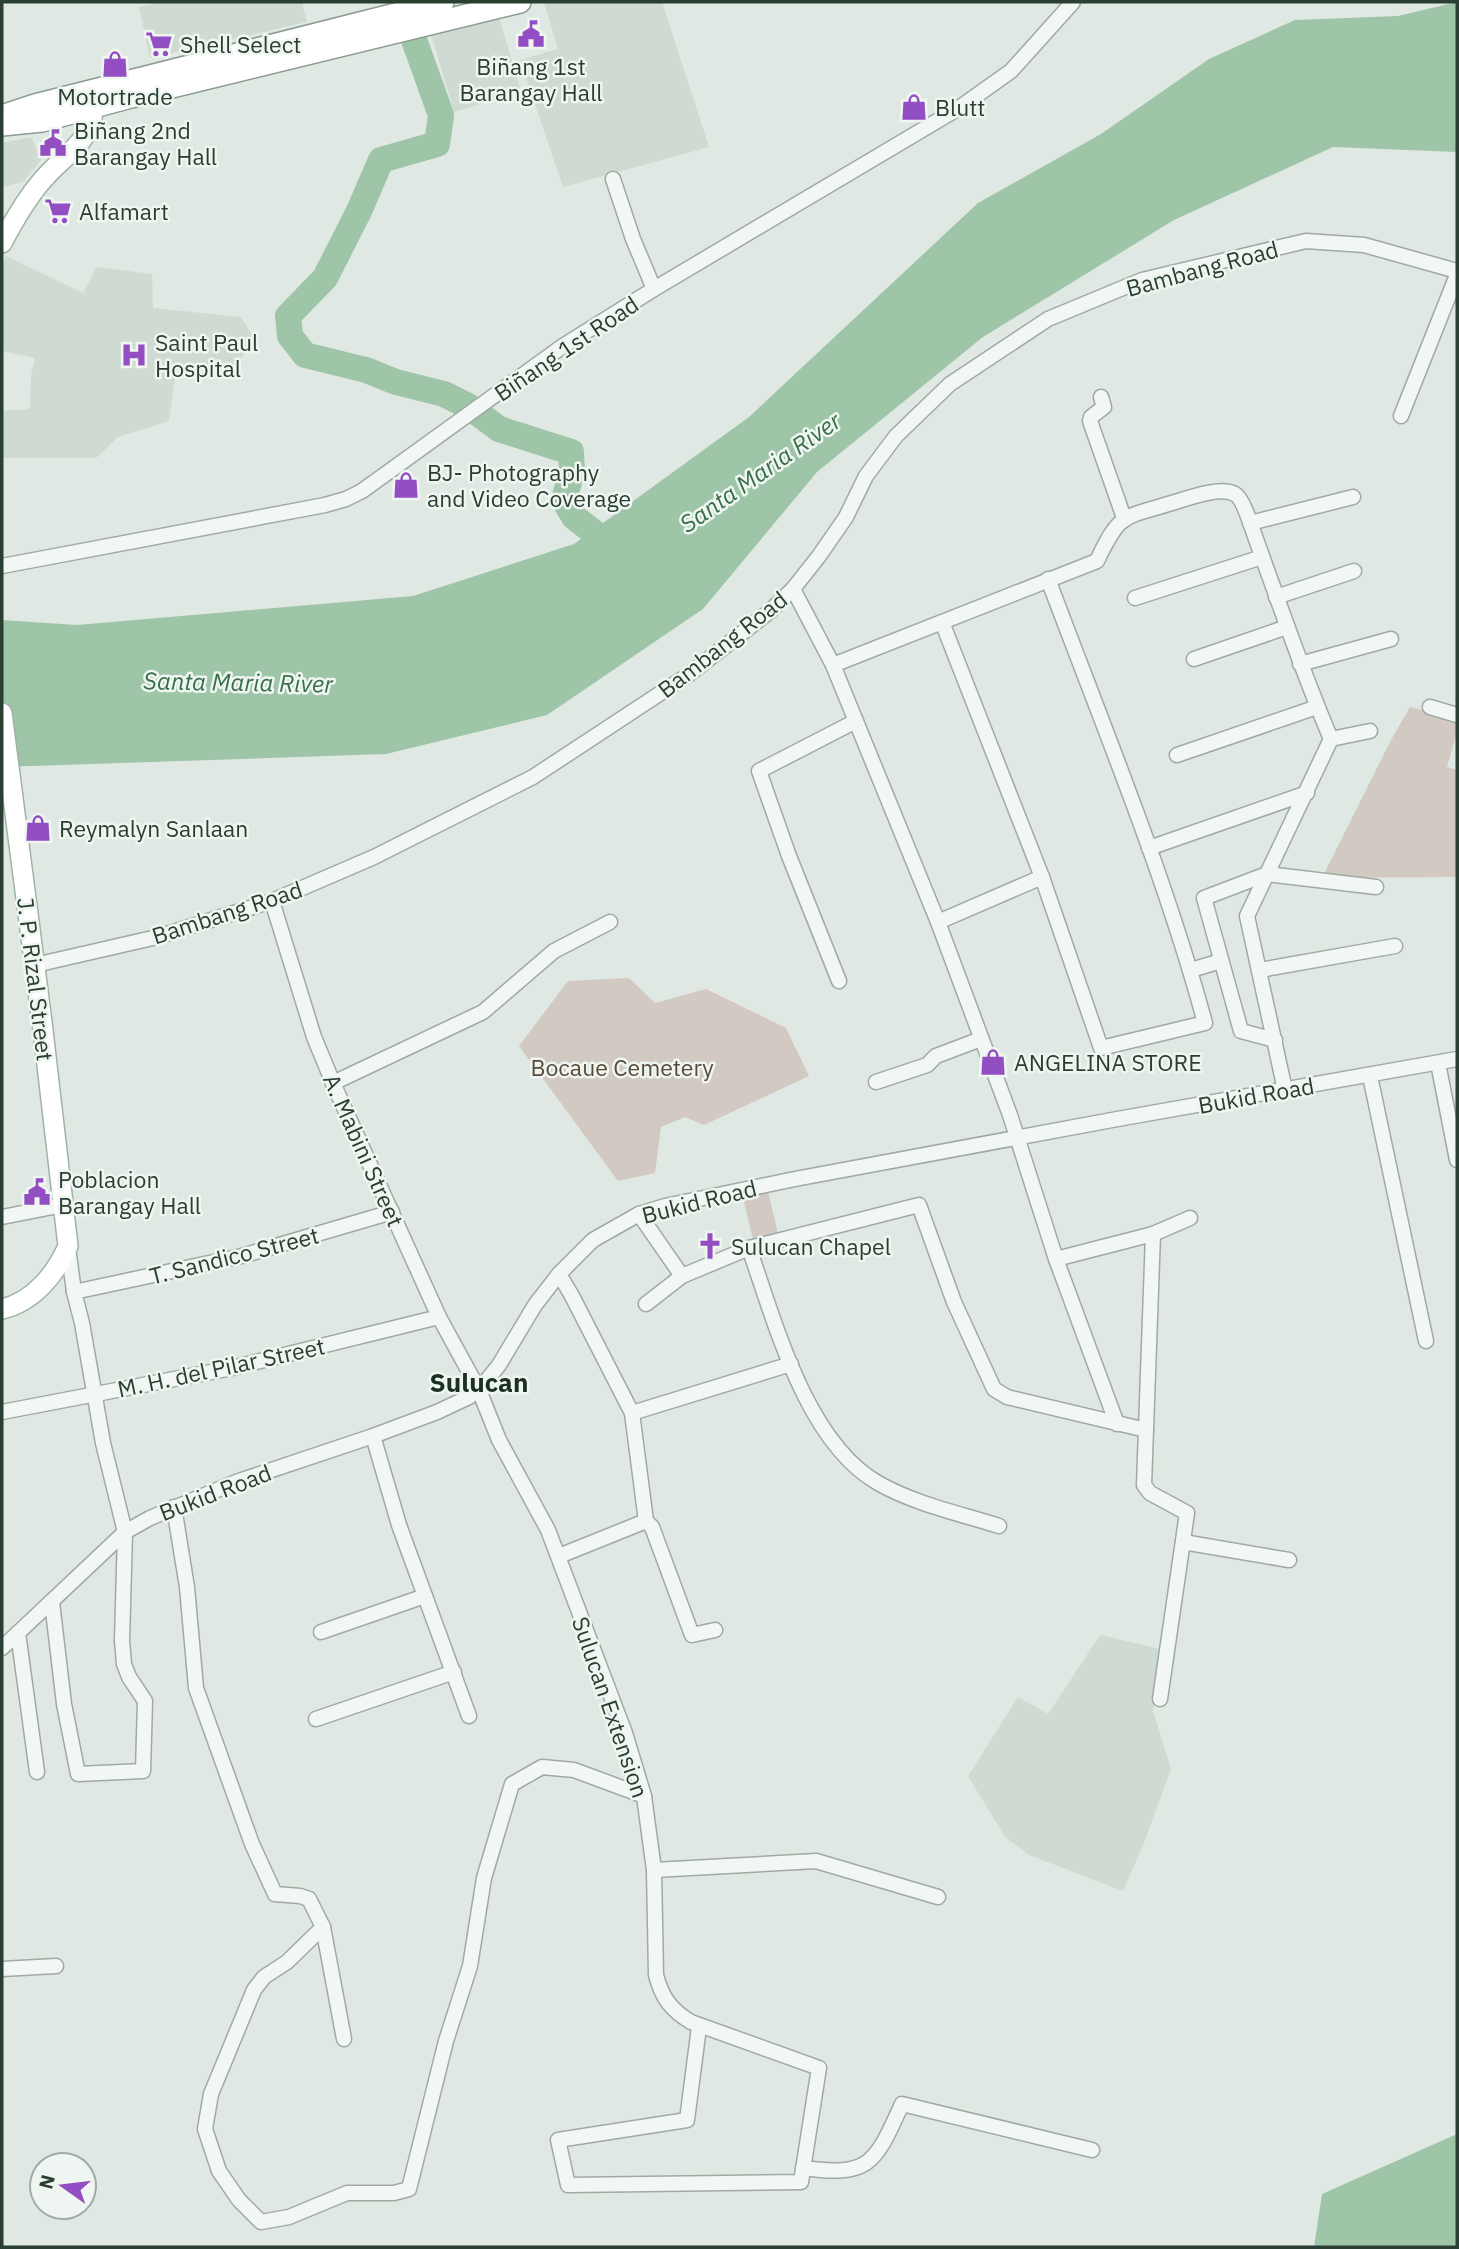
<svg xmlns="http://www.w3.org/2000/svg" width="1459" height="2249" font-family="'IBM Plex Sans',sans-serif">
<style>
.built{fill:#cedad2}
.green{fill:#d1c9c2}
.water{fill:#9ec5a8}
.lines{fill:none;stroke-linecap:round;stroke-linejoin:round}
.river{stroke:#9ec5a8;stroke-width:26}
.minor-casing{stroke:#9eaba3;stroke-width:17}
.major-casing{stroke:#a0b3a7;stroke-width:22}
.highway-casing{stroke:#899d90;stroke-width:24}
.minor{stroke:#f2f6f4;stroke-width:14}
.major{stroke:#fff;stroke-width:19}
.highway{stroke:#fff;stroke-width:21}
.labels{text-anchor:middle;dominant-baseline:central;stroke-width:5;stroke-linejoin:round;paint-order:stroke}
.poi-label{font-size:23px;fill:#2a3e32;stroke:#eff6f1;text-anchor:start}
.street-label{font-size:23px;fill:#2a3e32;stroke:#eff6f1}
.park-label{font-size:23px;fill:#594a38;stroke:#eff6f1}
.water-label{font-size:24px;font-style:italic;fill:#376f48;stroke:#eff6f1}
.quarter-label{font-size:26px;font-weight:bold;fill:#1c2f24;stroke:#eff6f1}
</style>
<rect width="100%" height="100%" fill="#e0e8e3"/>
<!-- built -->
<g class="built">
<path d="M163,2h139l5,20 -157,36 -11,-51z"/>
<path d="M544,2h118l47,145 -146,40 -43,-127 38,-11z"/>
<path d="M498,13l23,79 -67,20 -24,-82z"/>
<path d="M31,137l10,23 -18,22 -21,5v-44z"/>
<path d="M6,256l77,37 14,-26 55,7 1,34 88,9 15,24 -23,26 -57,3 -7,51 -51,16 -22,21h-94v-47l28,-2 1,-33 4,-18 -33,-7v-84z"/>
<path d="M1100,1635l65,15 -12,61 18,58 -27,74 -21,48 -94,-36 -24,-18 -37,-61 50,-79 30,17z"/>
</g>
<!-- green -->
<g class="green">
<path d="M1410,707l47,12v13l-10,35 10,3v107l-135,1 69,-138z"/>
<path d="M629,978l26,25 51,-14 80,39 23,48 -105,49 -19,-8 -24,10 -6,46 -37,8 -99,-135 49,-65z"/>
<path d="M768,1191l11,47 -25,6 -11,-47z"/>
</g>
<!-- water -->
<g class="water">
<path d="M1457,2v150l-124,-5 -159,73 -191,117 -166,135 -114,137 -156,106 -161,39 -384,13v-147l75,5 336,-29 161,-52 175,-127 229,-214 123,-69 108,-75 86,-39 103,-4z"/>
<path d="M1457,2134v113h-143l8,-53z"/>
</g>
<g class="lines">
<!-- river -->
<path class="river" d="M413,37l28,78 -4,29 -56,16 -22,51 -34,67 -37,38 2,20 15,19 61,15 30,12 48,12 24,12 31,23 72,23 1,19 -8,29 10,17 45,35"/>
<defs>
<g id="minor">
<path d="M613,179l20,60 21,50"/>
<path d="M1101,397l3,10 -13,10 -1,4 34,97"/>
<path d="M1401,416l56,-141"/>
<path d="M1250,523l103,-26"/>
<path d="M2,566l323,-61 21,-6 16,-8 201,-145 91,-57 305,-181 52,-37 62,-69"/>
<path d="M793,589l40,76 105,257 72,193 46,144 61,165"/>
<path d="M1276,597l78,-26"/>
<path d="M1135,598l127,-41"/>
<path d="M942,622l100,255 59,171 104,-25c-41,-151 -102,-297 -157,-444"/>
<path d="M1194,659l93,-32"/>
<path d="M1300,664l91,-25"/>
<path d="M833,665l264,-104c23,-49 26,-43 75,-58 16,-5 48,-17 63,-9 9,5 18,38 22,48 24,66 46,132 74,197l-84,177 38,174"/>
<path d="M1430,707l27,8"/>
<path d="M1331,739l39,-8"/>
<path d="M1177,755l140,-48"/>
<path d="M1149,848l158,-55"/>
<path d="M272,901l42,136 19,46 106,234 40,73 20,50 49,90 77,203 19,63 10,74 2,105c6,23 15,35 35,47l128,46 -18,114 -233,3 -10,-45 129,-20 12,-93"/>
<path d="M938,922l104,-45"/>
<path d="M35,965l122,-28 115,-36 102,-44 159,-80 155,-102 81,-63 24,-23 26,-33 27,-39 20,-41 30,-40 54,-52 98,-65 94,-39 164,-39 58,4 93,26"/>
<path d="M1191,970l30,-9"/>
<path d="M1260,970l135,-24"/>
<path d="M839,981l-50,-125 -30,-85 97,-50"/>
<path d="M1275,1040l-34,-9 -37,-133 63,-24 109,13"/>
<path d="M1438,1063l19,97"/>
<path d="M1370,1076l56,265"/>
<path d="M876,1082l51,-17 9,-9 45,-17"/>
<path d="M333,1083l150,-71 71,-61 56,-29"/>
<path d="M639,1214l43,62 -36,28"/>
<path d="M2,1217l61,-12"/>
<path d="M1153,1234l-9,251 6,8 37,20 -27,186"/>
<path d="M749,1248c26,74 57,194 129,235 37,21 80,30 121,43"/>
<path d="M1056,1259l97,-25 37,-16"/>
<path d="M559,1274l13,22 60,117 14,108"/>
<path d="M682,1276l67,-28 170,-43 35,97 40,87 13,8 139,33"/>
<path d="M74,1292l168,-36 150,-44"/>
<path d="M2,1412l230,-44 207,-51"/>
<path d="M632,1413l159,-49"/>
<path d="M373,1436l26,89 70,191"/>
<path d="M174,1507l13,80 9,101 56,156 23,50 25,2 9,3 14,28 21,112"/>
<path d="M1183,1542l106,18"/>
<path d="M559,1556l87,-35 6,6 40,108 23,-5"/>
<path d="M52,1602l12,102 14,70 65,-3 2,-70 -16,-24 -5,-13 -2,-23 3,-109 -22,-89 -21,-120 -8,-31 -6,-45"/>
<path d="M321,1632l104,-36"/>
<path d="M18,1633l19,139"/>
<path d="M2,1648l123,-116 25,-14 86,-36 137,-46 64,-24 32,-15 14,-12 16,-20 36,-60 24,-31 34,-34 46,-26 26,-8 130,-27 317,-59 345,-61"/>
<path d="M316,1719l138,-47"/>
<path d="M654,1870l162,-9 122,36"/>
<path d="M323,1927l-36,35 -23,15 -10,13 -43,104 -6,35 14,42 20,29 22,22 28,-5 58,-24h47l15,-4 37,-148 24,-75 14,-88 28,-94 30,-17 32,3 70,26"/>
<path d="M2,1969l54,-3"/>
<path d="M803,2168c68,9 72,-5 99,-64l190,46"/>
</g>
<g id="major">
<path d="M2,243c11,-21 23,-42 38,-60 24,-30 62,-45 51,-89"/>
<path d="M2,713l40,309 26,224c-12,28 -35,56 -66,63"/>
</g>
<g id="highway">
<path d="M2,116l33,-11 408,-103"/>
<path d="M2,125l40,-4 89,-24 389,-95"/>
</g>
</defs>
<!-- minor casing -->
<use href="#minor" class="minor-casing"/>
<!-- major casing -->
<use href="#major" class="major-casing"/>
<!-- highway casing -->
<use href="#highway" class="highway-casing"/>
<!-- minor -->
<use href="#minor" class="minor"/>
<!-- major -->
<use href="#major" class="major"/>
<!-- highway -->
<use href="#highway" class="highway"/>
</g>
<!-- icons -->
<defs>
<symbol id="civic-bare" viewBox="-9 -9 18 18"><path d="M-.6-6.5H3V-4.5H.6V-3L4-1V1h2V6H-6V1h2V-1L-.6-3ZM-1.2 2.5V6h2.4V2.5Z" fill="#944ec4" stroke="#eff6f1" stroke-width="2.5" paint-order="stroke"/></symbol>
<symbol id="supermarket-bare" viewBox="-9 -9 18 18"><path d="M-6-5.5h2.5l.6 2H6L4.5 2H-2.5L-4.4-4H-6ZM-1.5 3.2a1.3 1.3 0 1 0 .1 0ZM3 3.2a1.3 1.3 0 1 0 .1 0Z" fill="#944ec4" stroke="#eff6f1" stroke-width="2.5" paint-order="stroke"/></symbol>
<symbol id="shop-bare" viewBox="-9 -9 18 18"><path d="M-5-2.5h2.3a2.7 3.5 0 0 1 5.4 0H5L5.5 6h-11ZM-1.5-2.5h3a1.5 2.3 0 0 0-3 0Z" fill="#944ec4" stroke="#eff6f1" stroke-width="2.5" paint-order="stroke"/></symbol>
<symbol id="hospital-bare" viewBox="-9 -9 18 18"><path d="M-5-5h3v3.5h4V-5h3V5h-3V1.5h-4V5h-3Z" fill="#944ec4" stroke="#eff6f1" stroke-width="2.5" paint-order="stroke"/></symbol>
<symbol id="church-bare" viewBox="-9 -9 18 18"><path d="M-1.2-6h2.4v3.5h3.3v2.4h-3.3V6h-2.4V-.1h-3.3v-2.4h3.3Z" fill="#944ec4" stroke="#eff6f1" stroke-width="2.5" paint-order="stroke"/></symbol>
</defs>
<g fill-rule="evenodd">
<use href="#civic-bare" x="512" y="15" width="38" height="38"/>
<use href="#supermarket-bare" x="140" y="25" width="38" height="38"/>
<use href="#shop-bare" x="96" y="45" width="38" height="38"/>
<use href="#shop-bare" x="895" y="88" width="38" height="38"/>
<use href="#civic-bare" x="34" y="124" width="38" height="38"/>
<use href="#supermarket-bare" x="39" y="192" width="38" height="38"/>
<use href="#hospital-bare" x="115" y="336" width="38" height="38"/>
<use href="#shop-bare" x="387" y="466" width="38" height="38"/>
<use href="#shop-bare" x="19" y="809" width="38" height="38"/>
<use href="#shop-bare" x="974" y="1043" width="38" height="38"/>
<use href="#civic-bare" x="18" y="1173" width="38" height="38"/>
<use href="#church-bare" x="691" y="1227" width="38" height="38"/>
</g>
<g class="labels">
<!-- poi labels -->
<g class="poi-label">
<text x="180" y="44">Shell Select</text>
<text x="531" y="66" text-anchor="middle">Biñang 1st<tspan x="531" dy="26">Barangay Hall</tspan></text>
<text x="115" y="96" text-anchor="middle">Motortrade</text>
<text x="935" y="107">Blutt</text>
<text x="74" y="130">Biñang 2nd<tspan x="74" dy="26">Barangay Hall</tspan></text>
<text x="79" y="211">Alfamart</text>
<text x="155" y="342">Saint Paul<tspan x="155" dy="26">Hospital</tspan></text>
<text x="427" y="472">BJ- Photography<tspan x="427" dy="26">and Video Coverage</tspan></text>
<text x="59" y="828">Reymalyn Sanlaan</text>
<text x="1014" y="1062">ANGELINA STORE</text>
<text x="58" y="1179">Poblacion<tspan x="58" dy="26">Barangay Hall</tspan></text>
<text x="731" y="1246">Sulucan Chapel</text>
</g>
<!-- street labels -->
<g class="street-label">
<text transform="translate(1202 268) rotate(-15)">Bambang Road</text>
<text transform="translate(566 348) rotate(-34)">Biñang 1st Road</text>
<text transform="translate(722 644) rotate(-38)">Bambang Road</text>
<text transform="translate(227 912) rotate(-18)">Bambang Road</text>
<text transform="translate(36 979) rotate(83)">J. P. Rizal Street</text>
<text transform="translate(1256 1095) rotate(-10)">Bukid Road</text>
<text transform="translate(364 1150) rotate(66)">A. Mabini Street</text>
<text transform="translate(699 1201) rotate(-14)">Bukid Road</text>
<text transform="translate(234 1255) rotate(-14)">T. Sandico Street</text>
<text transform="translate(221 1367) rotate(-12)">M. H. del Pilar Street</text>
<text transform="translate(215 1492) rotate(-21)">Bukid Road</text>
<text transform="translate(611 1707) rotate(71)">Sulucan Extension</text>
</g>
<!-- park labels -->
<g class="park-label">
<text x="622" y="1067">Bocaue Cemetery</text>
</g>
<!-- water labels -->
<g class="water-label">
<text transform="translate(760 472) rotate(-35)">Santa Maria River</text>
<text transform="translate(238 682) rotate(1)">Santa Maria River</text>
</g>
<!-- quarter labels -->
<g class="quarter-label">
<text x="479" y="1382">Sulucan</text>
</g>
</g>
<!-- border -->
<rect width="1459" height="2249" fill="none" stroke="#2a3e32" stroke-width="7"/>
<!-- north arrow -->
<g transform="translate(63 2186) rotate(284)"><circle r="33" fill="#eff6f1" stroke="#a0aca5" stroke-width="2"/>
<path d="M0-5L12 26L0 18L-12 26Z" fill="#944ec4"/>
<text y="-10" font-size="19" font-weight="bold" text-anchor="middle" fill="#2a3e32">N</text>
</g>
</svg>
